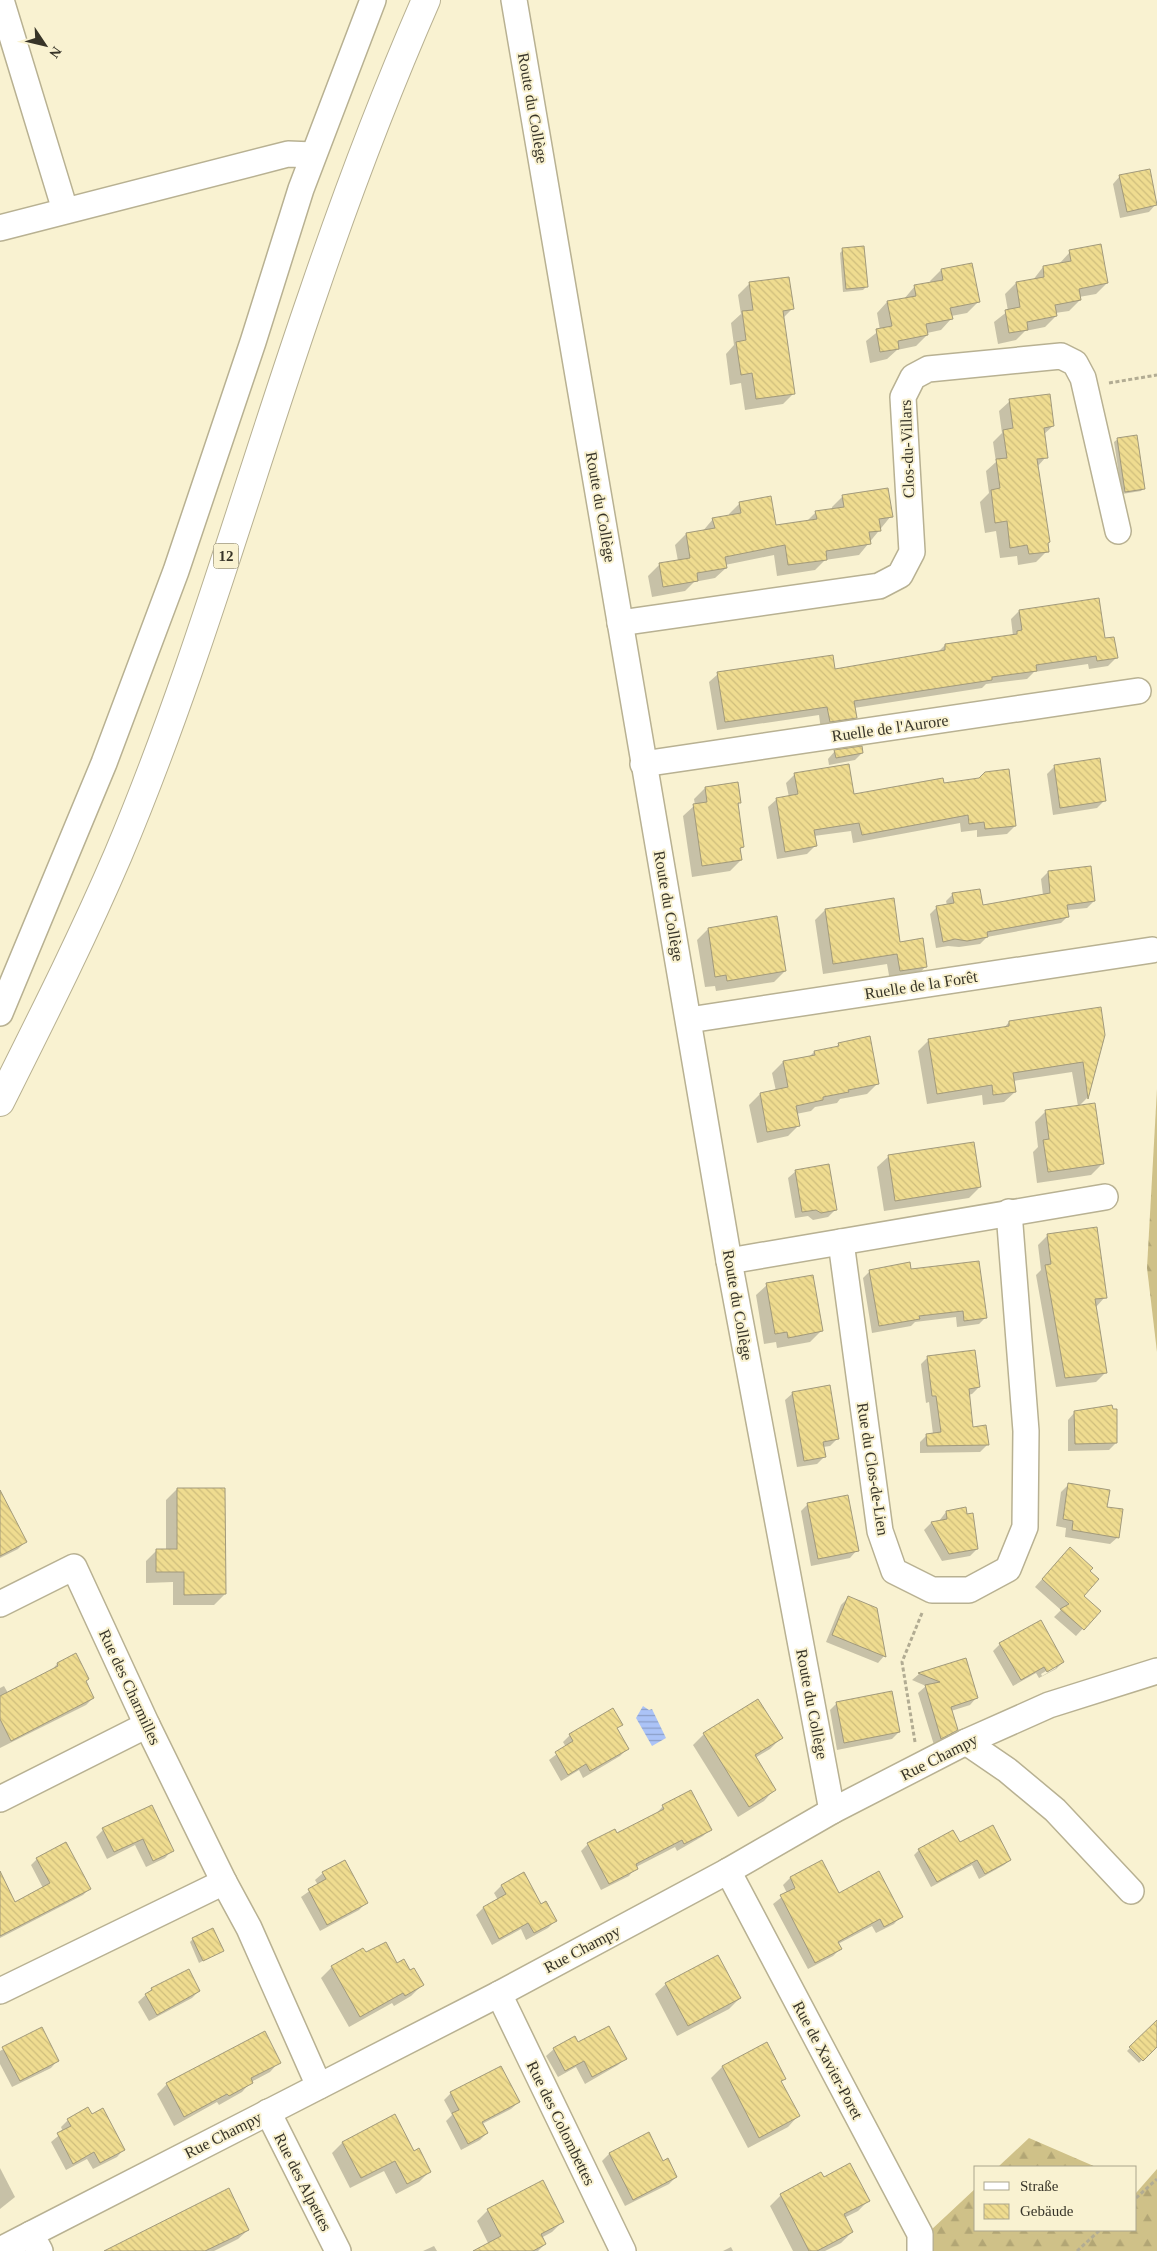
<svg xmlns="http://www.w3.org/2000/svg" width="1157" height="2251" font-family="Georgia,serif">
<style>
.forest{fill:url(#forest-firs)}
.water{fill:url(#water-rules)}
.shadow{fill:#0003;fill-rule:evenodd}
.building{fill:url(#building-back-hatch);stroke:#a29a7c}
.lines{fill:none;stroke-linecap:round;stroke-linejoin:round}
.minor-casing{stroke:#b8b192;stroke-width:28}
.highway-casing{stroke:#b8b192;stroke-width:30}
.path{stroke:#b2ac93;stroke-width:3;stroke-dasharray:4 2.5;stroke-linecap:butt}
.minor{stroke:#fff;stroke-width:25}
.highway{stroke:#fff;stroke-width:28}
.labels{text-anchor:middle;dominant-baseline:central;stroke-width:4;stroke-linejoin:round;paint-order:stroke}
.shield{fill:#f9f2d1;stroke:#716d5b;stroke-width:1}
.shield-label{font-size:15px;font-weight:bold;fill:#373428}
.street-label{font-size:16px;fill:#373428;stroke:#f9f2d1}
</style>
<defs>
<pattern id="forest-firs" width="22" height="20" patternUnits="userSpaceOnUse" patternTransform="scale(1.25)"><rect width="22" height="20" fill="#cfc188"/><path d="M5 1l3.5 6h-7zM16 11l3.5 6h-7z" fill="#b2a675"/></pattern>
<pattern id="water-rules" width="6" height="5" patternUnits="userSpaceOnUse" patternTransform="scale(1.25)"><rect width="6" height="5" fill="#abc3f7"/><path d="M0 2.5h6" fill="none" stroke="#8c9fc8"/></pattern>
<pattern id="building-back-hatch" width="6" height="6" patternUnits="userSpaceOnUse" patternTransform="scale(1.25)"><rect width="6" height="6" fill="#efdc90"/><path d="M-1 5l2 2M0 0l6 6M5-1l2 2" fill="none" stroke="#cebd7c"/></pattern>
</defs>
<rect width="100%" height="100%" fill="#f9f2d1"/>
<!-- forest -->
<g class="forest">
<path d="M1157,1089v263l-10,-84z"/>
<path d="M1029,2138l67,29h-98z"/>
<path d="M1157,2169v82h-225l-1,-21 45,-42v42h160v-37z"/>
</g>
<!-- water -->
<path class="water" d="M643,1706l6,4 3,-1 14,29 -14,8 -16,-28z"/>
<!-- shadow -->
<g class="shadow">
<path d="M1120,176l36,28 -7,8 -29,6 -7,-34z"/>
<path d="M843,250l23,37 -3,3 -20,2 -3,-39z"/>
<path d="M1070,252l37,31 -11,11 -17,3 1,3 -11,11 -14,2 1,3 -11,11 -20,4 -9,9 -18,4 -4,-22 14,-11 -3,-17 11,-11 17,-3 10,-13 16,-3z"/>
<path d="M941,270l37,32 -11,11 -16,3v3l-10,11 -14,3v2l-11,11 -19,4 -10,9 -17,4 -4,-22 14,-11 -3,-17 10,-11 17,-3 11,-13 16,-3 -1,-2z"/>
<path d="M749,284l43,25 -10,10 12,74 -11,11 -38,6 -4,-27 -11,2 -4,-31 8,-9 -3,-22 10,-9 -3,-19z"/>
<path d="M1010,401l43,25 -10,9 3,22 -9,10 10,84 -11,11 -18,3 -1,-9 -17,2 -4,-27 -11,2 -5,-31 9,-9 -3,-22 10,-9 -3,-20 9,-9 -3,-22z"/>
<path d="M1118,439l26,49 -3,3 -19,3 -8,-52z"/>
<path d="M843,496l48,20 -32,39 -34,5 -10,10 -38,6 -3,-21 -49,10 1,3 -11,10 -21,4 -9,9 -33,6 -4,-21 11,-11 19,-4 -3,-16 11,-11 16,-2 11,-13 16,-3v-2l11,-11 35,23 31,-4 10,-10 16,-2v-3z"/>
<path d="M1019,611l85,29 12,18 -8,8 -19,3 -1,-5 -54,8 -7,7 -41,5 -4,4 -128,20 2,9 -9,9 -26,4 -2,-15 -102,15 -8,-48 9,-8 116,-4 104,-18 7,-7 68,-9 -2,-17z"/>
<path d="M835,751l27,2 -7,7 -26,5 -1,-6z"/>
<path d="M1055,766l49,35 -7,7 -44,7 -6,-41z"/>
<path d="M795,774l58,22 126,-16 36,46 -8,8 -30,3v-7l-16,2 -1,-9 -107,20 -2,-12 -37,5 1,10 -8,8 -30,5 -9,-52 9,-8 12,-2 -3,-14z"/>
<path d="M705,788l35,14 -3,3 6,42 -4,3 2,10 -11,11 -38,6 -9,-61 12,-11 -1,-6z"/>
<path d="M1048,872l46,29 -7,7 -20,2 1,6 -7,7 -74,14 -7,7 -21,3 -11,-1 -12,2 -6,-34 7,-7 10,-2 -1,-4 7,-7 29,12 61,-11 -2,-16z"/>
<path d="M825,910l74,33 27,23 -10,11 -26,4 -3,-17 -64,10 -8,-54z"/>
<path d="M708,929l77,42 -11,11 -58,9 -1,-5 -10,1 -8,-47z"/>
<path d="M1009,1022l95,13 -17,63 -8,8 23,58 -11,11 -54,8 -4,-31 5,-5 -3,-25 11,-11 32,-5 -6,-34 -59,9 2,11 -11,10 -21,3 -1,-10 -55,9 -9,-53 11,-11 75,-12z"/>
<path d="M839,1044l39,39 -11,11 -27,5 -3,4 -22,4 -4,4 -15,3 3,11 -11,11 -31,7 -8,-38 11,-11 16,-3 -4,-18 11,-11 26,-5 5,-5 21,-4z"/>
<path d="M888,1157l92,30 -11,11 -85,13 -7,-44z"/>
<path d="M796,1171l39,39 -7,7 -15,3 -5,-4 -13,2 -7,-40z"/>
<path d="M1047,1236l58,61 -9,10 10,65 -10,10 -40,5 -20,-112 5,-5 -3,-25z"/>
<path d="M870,1271h40l76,46 -7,7 -22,3 -1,-10 -41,5 -4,4 -39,7 -9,-55z"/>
<path d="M767,1285l54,46 -11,11 -33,6 -1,-6 -12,2 -8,-49z"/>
<path d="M928,1357l51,30 -7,7 -4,1 4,33 15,17 -7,7 -60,1v-11l7,-7 6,-1 -4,-32 -3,1 -5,-39z"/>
<path d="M793,1393l44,46 -7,7 -7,1 1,10 -7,7 -20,3 -12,-67z"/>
<path d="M1075,1412l41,31 -7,7 -41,1v-31z"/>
<path d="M1068,1485l38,23 12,29 -8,7 -45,-7 1,-9 -10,-2 5,-34z"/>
<path d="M177,1489l48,105 -11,11h-41v-23l-27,1v-22l11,-11h9v-50z"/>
<path d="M0,1498l25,44 -7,7 -18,9z"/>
<path d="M808,1504l49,46 -7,8 -39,8 -10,-55z"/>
<path d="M946,1512l31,37 -7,7 -28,5 -18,-31 7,-7 8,-2z"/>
<path d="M1063,1556l25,15 -6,25 17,15 -23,25 -22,-19 7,-7 -26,-23z"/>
<path d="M848,1598l36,58 -6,7 -52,-21 15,-37z"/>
<path d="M1000,1644l63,18 -7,7 -17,9 -3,-5 -23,13 -20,-35zM1056,1665v3l-14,8 -1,-2z"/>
<path d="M965,1659l12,38 -7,8 -19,6 5,19 -7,7 -15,8 -16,-52 8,-7 -14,-6 7,-6z"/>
<path d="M57,1664l28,18 8,16 -7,7 -86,43v-60l4,-2 4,7 42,-21z"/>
<path d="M837,1703l62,29 -7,7 -55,11 -7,-40z"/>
<path d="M621,1724l-5,5 11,20 -7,7 -37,22 -4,-8 -18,11 -12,-21 17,-13 -3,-5 7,-7z"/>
<path d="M704,1734l77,4 -11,11 -15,9 19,32 -10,11 -26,16 -45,-72z"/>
<path d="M151,1806l21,44 -7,8 -19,9 -11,-22 -28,14 -11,-22 7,-7z"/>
<path d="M663,1806l47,23 -7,7 -26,15 -2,-4 -39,20 -7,9 -28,14 -20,-39 7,-7 28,-9 40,-21z"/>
<path d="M959,1844l51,16 -6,5 -25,14 -7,-14 -41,22 -17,-32 5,-5z"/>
<path d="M37,1859l52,30 -6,6 -83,43v-58l15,24 28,-16 -12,-23z"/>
<path d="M344,1861l23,41 -8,8 -39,21 -19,-34 17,-12 -3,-5 8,-7z"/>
<path d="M822,1861l17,33 62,22 -7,8 -18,9 -4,-7 -34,18 2,5 -7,7 -25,13 -35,-65 14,-11 -4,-8 7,-7z"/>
<path d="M501,1886l39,19 15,16 -7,7 -22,12 -5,-11 -29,16 -16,-30 7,-7 15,-8 -4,-7z"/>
<path d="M193,1939l29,11 -23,13 -9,-21z"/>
<path d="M365,1954l32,10 13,8 12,13 -11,11 -17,10 -2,-3 -43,24 -28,-49 11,-11z"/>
<path d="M666,1984l74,14 -11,11 -52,27 -22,-42z"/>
<path d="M152,1989l47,2 -7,7 -43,23 -11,-19z"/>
<path d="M1154,2024l3,3v18l-18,18 -12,-12z"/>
<path d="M41,2028l17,32 -7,8 -39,19 -12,-23v-13z"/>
<path d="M574,2038l4,6 47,14 -7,7 -33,19 -9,-17 -18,10 -12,-21 8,-7z"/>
<path d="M766,2044l18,35 -4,4 18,33 -10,11 -40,21 -37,-70 11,-11z"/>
<path d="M279,2062l-9,10 -19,10 -9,10 -23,13 -2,-3 -43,24 -17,-32 10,-10z"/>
<path d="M451,2093l68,9 -8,7 -29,15 5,9 -7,7 -19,10 -15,-29 6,-6 -8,-15z"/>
<path d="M91,2116l33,33 -7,8 -24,12 -6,-10 -21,11 -15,-28 12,-10 -2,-5 7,-7z"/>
<path d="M342,2143l71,10 17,18 -11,11 -23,12 -12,-23 -34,17 -18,-35z"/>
<path d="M609,2154l53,9 14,14 -7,7 -44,22 -23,-45z"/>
<path d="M0,2168l15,29 -15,12z"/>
<path d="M823,2178l46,22 -11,11 -14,7 8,14 -11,11 -16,8h-32l-23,-45 11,-11z"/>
<path d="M488,2210l75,11 -11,11 -11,6 4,6 -7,7h-54l5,-6 -12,-24z"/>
<path d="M248,2230l-10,9 -24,12h-108z"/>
<path d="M434,2246l3,5h-14z"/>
<path d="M731,2247l2,4h-10z"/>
</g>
<!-- building -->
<g class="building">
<path d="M1150,169l7,36 -30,7 -8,-37z"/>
<path d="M1101,244l7,39 -29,6 2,11 -26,5 2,11 -30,6 1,8 -19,3 -4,-23 15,-3 -4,-25 28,-5 -1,-11 28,-5 -2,-11z"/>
<path d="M864,246l4,41 -22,2 -4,-41z"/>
<path d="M972,263l8,39 -30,6 3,11 -27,5 2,11 -30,6 1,8 -19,3 -4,-23 16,-3 -5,-25 29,-5 -2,-11 29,-5 -2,-11z"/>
<path d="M789,277l5,32 -11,2 12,83 -39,5 -4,-26 -11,2 -5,-33 10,-2 -4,-29 11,-1 -4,-28z"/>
<path d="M1050,394l4,32 -10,2 4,30 -11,1 13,83 -2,1 1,9 -20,2 -2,-9 -17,3 -3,-27 -12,2 -4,-33 9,-2 -4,-29 11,-1 -4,-28 10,-2 -4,-29z"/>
<path d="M1137,435l8,54 -20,3 -8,-54z"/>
<path d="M888,488l5,29 -14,2 2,12 -12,1 2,12 -45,7 1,9 -39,5 -3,-20 -60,12 2,11 -30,5 1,8 -35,6 -4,-24 31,-5 -4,-25 29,-5 -3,-10 29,-5 -2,-11 32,-6 5,29 41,-6 -2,-8 29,-4 -2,-12z"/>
<path d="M1099,598l6,40 9,-1 4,21 -21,3 -1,-5 -60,9 1,6 -45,6v3l-138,21 3,17 -27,4 -3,-15 -102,15 -8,-50 116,-17 2,14 110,-19v-6l72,-10v-3l5,-1 -3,-20z"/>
<path d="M862,746l1,7 -27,5 -2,-8z"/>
<path d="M1100,758l6,43 -46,7 -6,-43z"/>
<path d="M849,764l5,30 89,-16 1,5 35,-5 6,-6 24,-3 7,57 -31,3 -1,-7 -15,2 -1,-9 -106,20 -3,-12 -45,7 3,16 -32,6 -9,-54 22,-4 -4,-21z"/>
<path d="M738,782l3,21h-3l6,44 -4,1 2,12 -40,6 -9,-62 14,-2 -2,-15z"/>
<path d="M1091,866l4,35 -28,4 2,12 -82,15 1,5 -21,4 -12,-2 -12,3 -7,-36 18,-3 -2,-10 28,-4 3,16 67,-12 -2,-22z"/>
<path d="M894,898l6,44 23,-4 4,29 -27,4 -3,-17 -64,10 -8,-55z"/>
<path d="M777,916l9,55 -59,10 -1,-6 -11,2 -7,-49z"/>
<path d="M1101,1007l4,28 -17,64 -5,-37 -70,11 3,19 -23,3 -1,-10 -55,9 -9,-55 81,-13v-5z"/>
<path d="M870,1036l9,48 -31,6 1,2 -26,5v3l-27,6 4,20 -33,6 -7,-39 28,-6 -5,-26 32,-6 -1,-4 25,-5 -1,-3z"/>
<path d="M1095,1103l9,61 -56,8 -5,-32 6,-1 -4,-29z"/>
<path d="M974,1142l7,45 -86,14 -7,-46z"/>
<path d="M829,1164l8,46 -16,3 -5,-3 -14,2 -7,-42z"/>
<path d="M1097,1227l10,71 -12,1 12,74 -42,5 -20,-113 6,-1 -4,-30z"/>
<path d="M979,1261l8,57 -23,3 -1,-10 -44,5 1,3 -41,7 -10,-56 41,-8 1,7z"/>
<path d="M813,1275l10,56 -35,7 -1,-6 -12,2 -9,-51z"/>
<path d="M975,1350l5,37 -11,2 4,38 13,-2 3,20 -62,1 -1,-12 15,-2 -5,-36h-4l-5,-40z"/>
<path d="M830,1385l9,54 -16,3 3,15 -22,4 -12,-69z"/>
<path d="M1112,1405l1,4h4v34l-42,1 -1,-33z"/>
<path d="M1068,1483l42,7 -3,17 16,2 -4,29 -47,-8 1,-9 -10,-2z"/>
<path d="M177,1488h48l1,106 -42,1v-23h-28v-23h21z"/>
<path d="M0,1490l27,52 -27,14z"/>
<path d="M848,1495l11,56 -41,8 -11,-56z"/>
<path d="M966,1507l1,7 6,-1 5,36 -29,5 -18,-32 16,-3 -1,-8z"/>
<path d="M1070,1547l23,21 -3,3 9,8 -15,17 17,15 -17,19 -24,-21 9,-5 -27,-25z"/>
<path d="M848,1596l29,12 9,49 -54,-22z"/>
<path d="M1041,1620l23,42 -17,10 -3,-5 -23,13 -22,-37z"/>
<path d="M76,1653l13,26 -3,2 8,17 -83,43 -11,-22v-23l58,-30 -1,-3z"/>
<path d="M966,1658l12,40 -27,9 7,23 -17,9 -16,-54 15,-3 -22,-9z"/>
<path d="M892,1691l8,41 -56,11 -8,-41z"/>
<path d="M758,1699l25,39 -28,17 21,35 -27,17 -46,-74z"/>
<path d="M613,1708l10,17 -6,3 12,21 -39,22 -4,-7 -18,11 -13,-23 18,-11 -4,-7z"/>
<path d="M691,1790l21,40 -28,14 -2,-4 -46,24 2,5 -29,15 -22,-41 28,-14 2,4 47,-24 -2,-4z"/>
<path d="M152,1805l22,46 -21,10 -10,-22 -29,13 -12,-24z"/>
<path d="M993,1825l18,35 -26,14 -8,-14 -40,22 -19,-33 35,-19 7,12z"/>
<path d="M66,1842l25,47 -91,47v-65l15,31 35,-19 -14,-25z"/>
<path d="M345,1860l23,43 -41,22 -19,-36 18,-10 -4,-7z"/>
<path d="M822,1860l17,33 40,-22 24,46 -19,10 -4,-8 -42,23 4,7 -27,14 -35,-68 15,-7 -5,-11z"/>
<path d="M524,1872l17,32 5,-3 11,20 -23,12 -6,-10 -29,16 -16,-32 23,-13 -5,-9z"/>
<path d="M213,1928l11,23 -21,10 -11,-23z"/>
<path d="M386,1942l11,21 7,-4 6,11 4,-2 10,17 -19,11 -2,-3 -43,24 -29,-51 32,-18 3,4z"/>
<path d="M718,1955l23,43 -53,28 -23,-43z"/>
<path d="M189,1969l11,22 -43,24 -12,-21 7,-4 -1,-2z"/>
<path d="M1157,2020v27l-14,14 -14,-14z"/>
<path d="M609,2026l18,33 -35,18 -8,-16 -19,10 -12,-23 22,-12 3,6z"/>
<path d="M42,2027l17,34 -39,20 -18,-34z"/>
<path d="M265,2031l16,32 -30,15 2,5 -24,13 -2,-2 -43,23 -18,-34z"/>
<path d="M767,2042l19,37 -5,2 19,35 -41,22 -37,-72z"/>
<path d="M501,2066l19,36 -38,20 6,11 -20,11 -16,-31 7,-3 -9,-18z"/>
<path d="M88,2107l4,7 11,-6 22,42 -25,13 -6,-11 -21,12 -16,-31 14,-7 -4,-7z"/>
<path d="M395,2114l19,37 5,-3 12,24 -24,12 -12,-23 -34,17 -19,-36z"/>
<path d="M649,2132l14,29 5,-3 9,19 -44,23 -24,-47z"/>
<path d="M850,2163l20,38 -26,13 9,18 -36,19h-8l-29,-57 41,-22 3,5z"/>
<path d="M543,2180l21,42 -23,12 5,10 -13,7h-60l28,-15 -14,-27z"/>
<path d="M229,2188l20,42 -44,21h-101z"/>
</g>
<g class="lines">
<defs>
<g id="minor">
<path d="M1,0l64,210"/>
<path d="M514,0l215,1261 103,550"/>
<path d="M0,228l288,-74 25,1"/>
<path d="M620,623l259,-37 21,-11 12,-23 -9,-155 10,-20 15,-8 133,-13 14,7 8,15 35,153"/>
<path d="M643,764l495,-73"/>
<path d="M0,1013l104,-250 72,-192 77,-229 48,-153 72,-189"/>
<path d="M689,1020l463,-70"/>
<path d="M841,1242l39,289 14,40 38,19h37l39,-21 17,-42 1,-96 -17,-219"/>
<path d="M729,1261l376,-64"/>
<path d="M0,1604l74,-37 73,158 77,157"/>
<path d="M966,1742l41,28 48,40 76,81"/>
<path d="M0,1799l147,-74"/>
<path d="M728,1871l192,363v17"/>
<path d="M0,1991l224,-109 25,46 70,158"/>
<path d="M499,1994l124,257"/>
<path d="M268,2112l70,139"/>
<path d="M0,2250l31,-16"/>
<path d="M40,2251l-9,-17 468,-240 229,-123 104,-60 134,-69 83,-37 108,-34"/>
</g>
<path id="highway" d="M0,1102c41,-82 82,-163 118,-247 77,-182 130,-374 195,-561 34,-100 71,-198 113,-294"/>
</defs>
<!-- minor casing -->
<use href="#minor" class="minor-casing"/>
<!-- highway casing -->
<use href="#highway" class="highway-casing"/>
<!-- path -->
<g class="path">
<path d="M1109,383l48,-8"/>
<path d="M915,1742l-13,-80 20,-49"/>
<path d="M1136,2198l21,-19"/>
<path d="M1077,2251l23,-21"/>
</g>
<!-- minor -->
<use href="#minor" class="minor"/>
<!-- highway -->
<use href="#highway" class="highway"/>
</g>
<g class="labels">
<!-- shield labels -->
<rect class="shield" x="213.5" y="543.5" width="25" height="25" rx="4"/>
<g class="shield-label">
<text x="226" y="556">12</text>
</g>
<!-- street labels -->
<g class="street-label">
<text transform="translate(533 108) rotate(80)">Route du Collège</text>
<text transform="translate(907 449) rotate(-92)">Clos-du-Villars</text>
<text transform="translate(601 507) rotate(80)">Route du Collège</text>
<text transform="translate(890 728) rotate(-8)">Ruelle de l'Aurore</text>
<text transform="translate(669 906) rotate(80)">Route du Collège</text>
<text transform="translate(921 985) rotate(-9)">Ruelle de la Forêt</text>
<text transform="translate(738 1305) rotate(80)">Route du Collège</text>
<text transform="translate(873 1469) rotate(81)">Rue du Clos-de-Lien</text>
<text transform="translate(130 1687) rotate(65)">Rue des Charmilles</text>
<text transform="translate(812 1704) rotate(79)">Route du Collège</text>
<text transform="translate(939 1757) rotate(-27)">Rue Champy</text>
<text transform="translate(582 1949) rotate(-28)">Rue Champy</text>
<text transform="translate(828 2060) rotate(62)">Rue de Xavier-Poret</text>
<text transform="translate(561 2123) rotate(64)">Rue des Colombettes</text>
<text transform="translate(223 2135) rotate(-27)">Rue Champy</text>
<text transform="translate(303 2182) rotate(63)">Rue des Alpettes</text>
</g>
</g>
<!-- legend -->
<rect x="974" y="2166" width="162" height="65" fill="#f9f2d1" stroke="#aba68d"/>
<rect x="984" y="2182" width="25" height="8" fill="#ffffff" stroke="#aba68d"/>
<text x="1020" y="2191" font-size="15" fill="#373428">Straße</text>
<rect x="984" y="2204" width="25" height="15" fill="url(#building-back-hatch)" stroke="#aba68d"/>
<text x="1020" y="2216" font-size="15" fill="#373428">Gebäude</text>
<!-- north arrow -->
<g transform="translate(45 45) rotate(125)" stroke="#f9f2d1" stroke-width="4" paint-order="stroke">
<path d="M0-4L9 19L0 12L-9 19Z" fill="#373428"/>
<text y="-8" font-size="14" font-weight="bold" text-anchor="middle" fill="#373428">N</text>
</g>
</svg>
